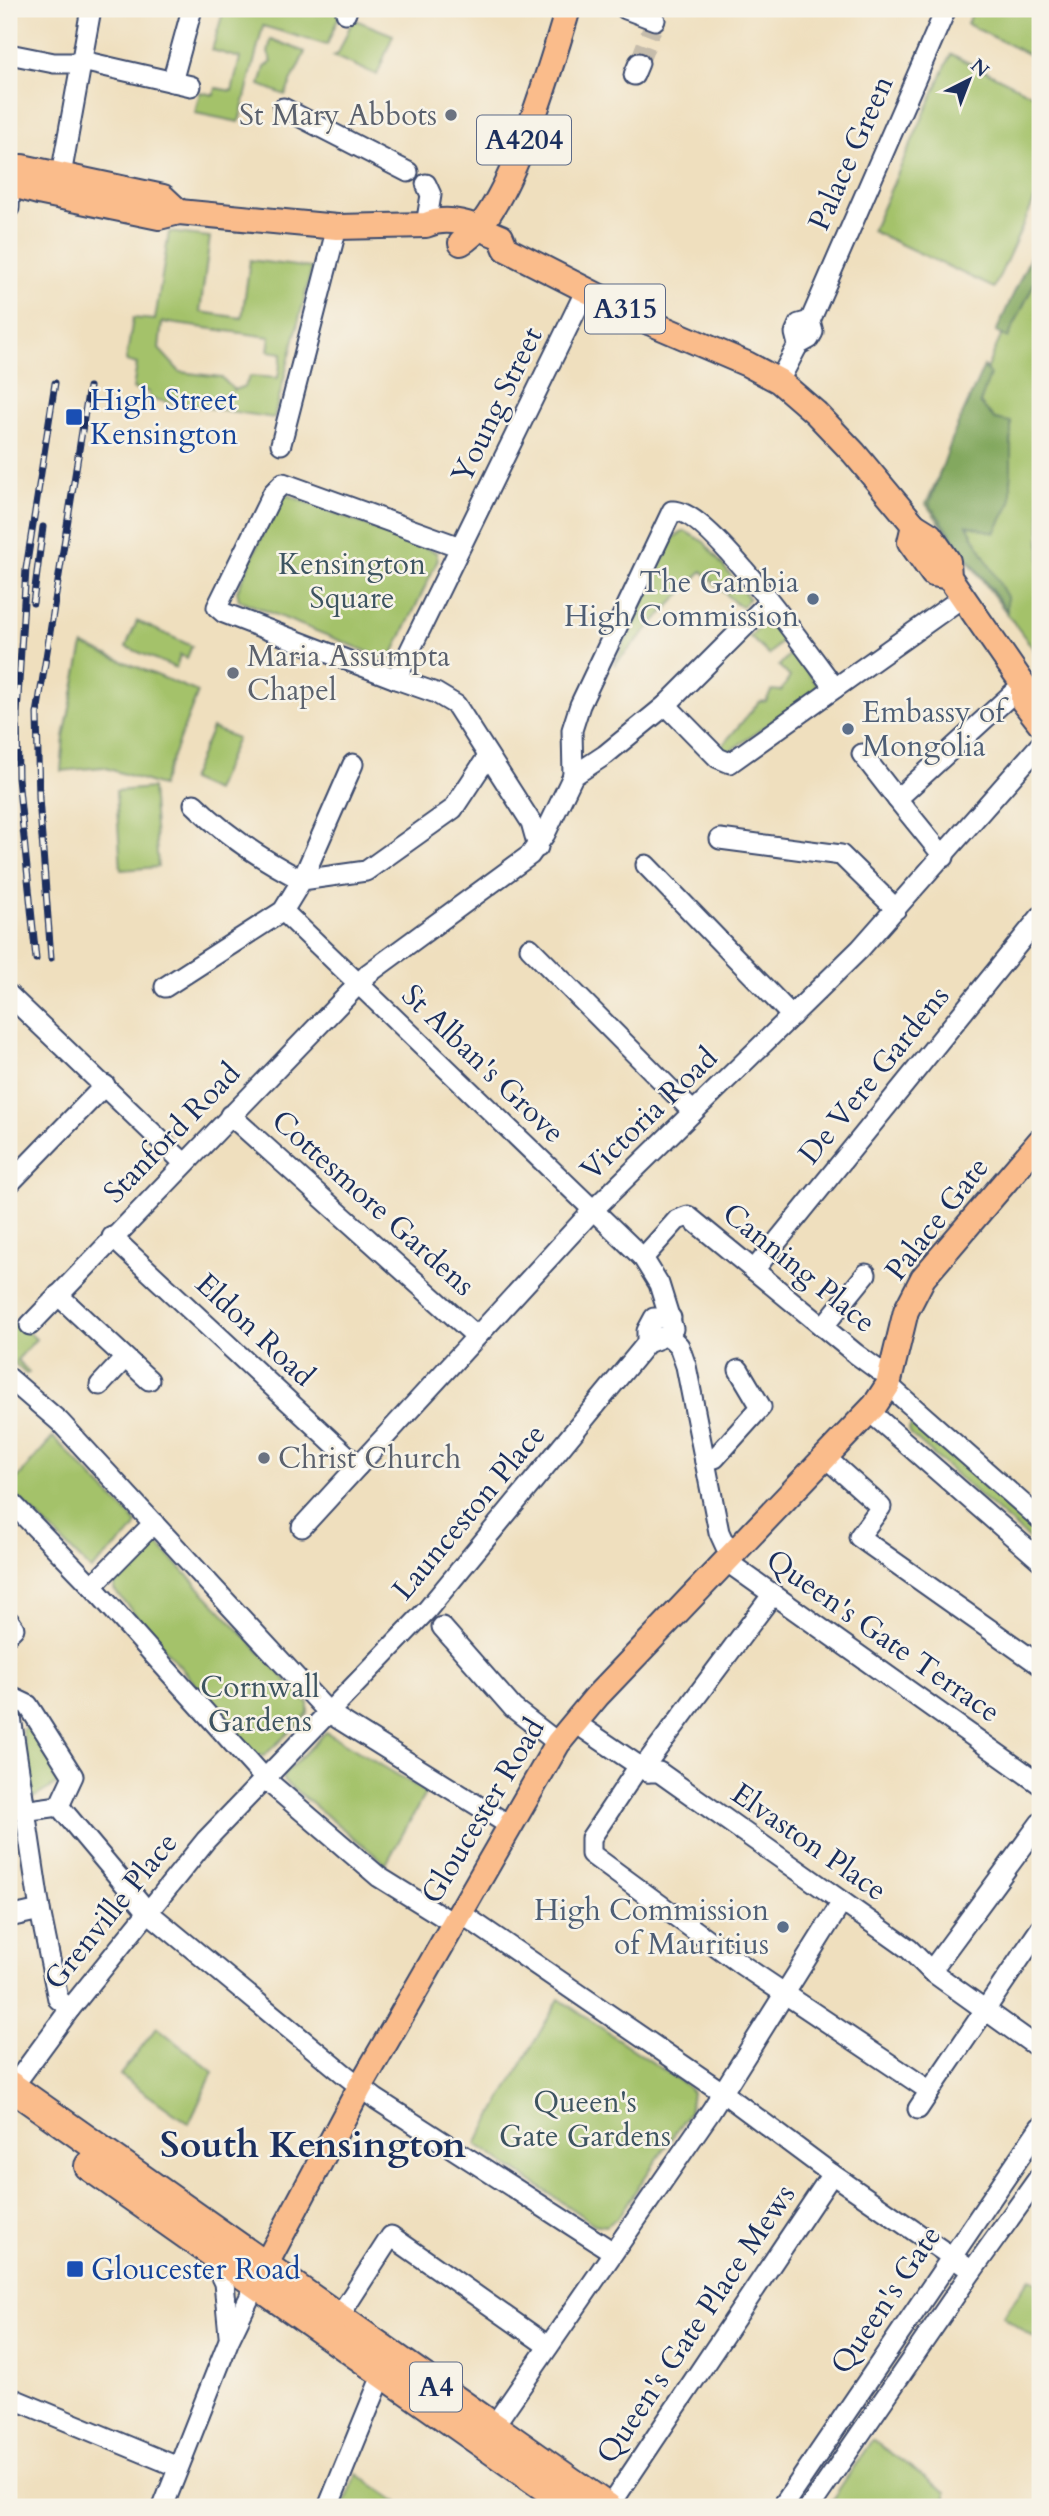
<svg xmlns="http://www.w3.org/2000/svg" width="1049" height="2516" font-family="Cardo,serif">
<style>
.green{fill:#a4c26a;stroke:#607864;stroke-width:2;fill-rule:evenodd}
.forest{fill:#83a85e;stroke:#4f6c5e;stroke-width:2}
.lines{fill:none;stroke-linecap:round;stroke-linejoin:round}
.minor-tunnel{stroke:#c5bcab;stroke-width:19;stroke-dasharray:19 10;stroke-linecap:butt}
.minor-casing{stroke:#3b496c;stroke-width:23}
.major-casing{stroke:#3b496c;stroke-width:28}
.highway-casing{stroke:#3b496c;stroke-width:32}
.minor{stroke:#fff;stroke-width:19}
.major{stroke:#fabc8b;stroke-width:24}
.highway{stroke:#fabc8b;stroke-width:28}
.rail-casing{stroke:#1b2f5e;stroke-width:7}
.rail{stroke:#f7f3e8;stroke-width:4.5;stroke-dasharray:13;stroke-linecap:butt}
.worship-dot{fill:#6b7280;stroke:#f7f3e8;stroke-width:2.5}
.transit-dot{fill:#1a4fb4;stroke:#f7f3e8;stroke-width:2.5}
.service-dot{fill:#5c6f8a;stroke:#f7f3e8;stroke-width:2.5}
.labels{text-anchor:middle;dominant-baseline:central;stroke-width:5;stroke-linejoin:round;paint-order:stroke}
.shield{fill:#f7f3e8;stroke:#5d6a87;stroke-width:2}
.shield-label{font-size:28px;font-weight:bold;fill:#1b2f5e}
.worship-label{font-size:30px;fill:#5b616d;stroke:#f7f3e8;text-anchor:start}
.street-label{font-size:30px;fill:#1b2f5e;stroke:#f7f3e8}
.transit-label{font-size:30px;fill:#164399;stroke:#f7f3e8;text-anchor:start}
.park-label{font-size:30px;fill:#3d5461;stroke:#f7f3e8}
.service-label{font-size:30px;fill:#4e5e75;stroke:#f7f3e8;text-anchor:end}
.district-label{font-size:37px;font-weight:bold;fill:#1b2f5e;stroke:#f7f3e8}
</style>
<rect width="100%" height="100%" fill="#f7f3e8"/>
<filter id="ink" filterUnits="userSpaceOnUse"><feTurbulence type="fractalNoise" baseFrequency=".0143" numOctaves="2"/><feDisplacementMap in="SourceGraphic" scale="14" xChannelSelector="R" yChannelSelector="G"/><feConvolveMatrix kernelMatrix="1 2 1 2 8 2 1 2 1" color-interpolation-filters="sRGB"/></filter>
<filter id="wash" filterUnits="userSpaceOnUse"><feTurbulence type="fractalNoise" baseFrequency=".00686" numOctaves="4" result="noise"/><feDisplacementMap in="SourceGraphic" scale="28" xChannelSelector="R" yChannelSelector="G"/><feGaussianBlur stdDeviation="1.57" result="paint"/><feColorMatrix in="noise" values="0 0 0 0 0 0 0 0 0 0 0 0 0 0 0 0 0 1.4 0 .05"/><feComposite in="paint" operator="in"/></filter>
<g filter="url(#wash)">
<rect width="100%" height="100%" fill="#efdfbe"/>
<!-- green -->
<g class="green">
<path d="M224,9h110l7,2 -14,34 -64,-19 -24,96 -44,-9 5,-21 14,3 2,-7 16,3 8,-33 -28,-8z"/>
<path d="M974,9h66v51l-73,-36z"/>
<path d="M353,19l40,16 -16,40 -44,-19 5,-2z"/>
<path d="M271,39l34,13 -20,43 -25,-10 5,-18 7,-5 -4,-9z"/>
<path d="M951,54l89,44v90l-46,100 -122,-57z"/>
<path d="M169,232l41,5 -10,75 42,6 8,-58 62,8 -38,150 -125,-19v-7l-16,-3 4,-25 -11,-3 7,-43 22,2zM162,322l108,15 -2,14 14,2 -4,25 -28,-2 -5,10 -11,4 -13,-13 -41,-5 -21,-23z"/>
<path d="M1040,249v409l-114,-154z"/>
<path d="M285,494l151,58 2,8 -47,98 -3,2 -149,-60 -2,-9 43,-95z"/>
<path d="M685,531l19,11 45,56 -7,9 -6,-3 -34,-33 -88,94 60,-128z"/>
<path d="M765,620l5,2 13,17 -14,16 -19,-18z"/>
<path d="M137,621l55,25 -5,12 -7,-3 -4,13 -50,-21z"/>
<path d="M83,645l115,47 -37,94 -58,-19 -42,4 3,-34z"/>
<path d="M792,651l25,34 -1,6 -86,60h-5l-4,-4 38,-45 7,-1 6,-11 9,1 9,-14 -11,-11z"/>
<path d="M212,728l25,10 -22,53 -25,-11z"/>
<path d="M152,788l6,79 -37,3 -5,-79z"/>
<path d="M16,1321l20,18 -19,21 12,12 -3,2 -17,-15v-30z"/>
<path d="M914,1422h6l120,106v21l-130,-115 -1,-6z"/>
<path d="M53,1437l84,86 -3,7 -43,40 -82,-82z"/>
<path d="M156,1542l152,161v11l-44,42 -8,-1 -142,-165 1,-12z"/>
<path d="M28,1726l36,54 -31,18 -11,-68z"/>
<path d="M326,1732l100,60 -40,72 -103,-84 1,-6z"/>
<path d="M559,1999l128,87 5,7 -3,19 -71,105 -13,9 -11,-2 -118,-80z"/>
<path d="M157,2027l56,45 -24,52 -69,-49z"/>
<path d="M1030,2278l10,7v57l-37,-26z"/>
<path d="M872,2440l74,52v15h-119z"/>
<path d="M357,2474l48,33h-62z"/>
</g>
<!-- forest -->
<g class="forest">
<path d="M1040,236v35l-32,67 -12,-6z"/>
<path d="M984,366l6,9 -10,28 15,16 16,3v80l-16,31 -28,-8 40,72v14l-78,-107 26,-73z"/>
</g>
</g>
<g filter="url(#ink)">
<g class="lines">
<!-- minor-tunnel -->
<path class="minor-tunnel" d="M639,63l13,-34"/>
<defs>
<g id="minor">
<path d="M626,9l29,11"/>
<path d="M346,13l1,-4"/>
<path d="M9,54l45,9h37l100,23"/>
<path d="M634,75l5,-12"/>
<path d="M172,82l20,-73"/>
<path d="M283,108l125,64"/>
<path d="M61,175l30,-166"/>
<path d="M426,184l5,11 -5,30"/>
<path d="M9,208l1,-33"/>
<path d="M798,345l11,-6 4,-7 -3,-11 136,-312"/>
<path d="M779,381l19,-36 -3,-12 4,-9 11,-3"/>
<path d="M281,444l56,-217"/>
<path d="M460,547l-177,-64 -10,10 -56,114 7,6 172,66 191,-391"/>
<path d="M396,679l40,14 20,12 75,117 7,25"/>
<path d="M666,705l52,53 12,5 233,-166"/>
<path d="M862,754l35,45"/>
<path d="M573,776l-1,-46 8,-25 92,-194c35,-5 139,146 163,177"/>
<path d="M194,804c30,30 71,57 108,76l51,-116"/>
<path d="M720,839l121,16 55,54"/>
<path d="M944,857l-47,-58 126,-115"/>
<path d="M646,865l146,151"/>
<path d="M530,948l163,164"/>
<path d="M165,987l118,-76 19,-31 64,-9 87,-62 35,-53"/>
<path d="M9,995l175,168"/>
<path d="M230,1115l246,221"/>
<path d="M9,1184l96,-99"/>
<path d="M112,1237l246,229"/>
<path d="M643,1258l34,-38 11,-4 168,138 22,16 14,5"/>
<path d="M754,1270l286,-353"/>
<path d="M58,1295l91,85"/>
<path d="M30,1325l339,-352 161,-118 15,-21 28,-58 32,-21 61,-50 103,-103"/>
<path d="M823,1327l43,-53"/>
<path d="M668,1335l11,11 7,20 33,166 11,24"/>
<path d="M647,1343v-12l7,-13h17"/>
<path d="M9,1378l51,44 269,291 180,112"/>
<path d="M100,1385l25,-27"/>
<path d="M888,1385l152,134"/>
<path d="M869,1411l171,149"/>
<path d="M824,1456l57,51 -22,30 181,128"/>
<path d="M705,1461l10,-3 46,-51 -22,-37"/>
<path d="M9,1500l83,86 173,193 114,98 74,46"/>
<path d="M302,1527l290,-316 268,-262 180,-204"/>
<path d="M726,1561l314,223"/>
<path d="M92,1586l62,-63"/>
<path d="M9,1621l5,7 -5,5"/>
<path d="M442,1627l71,81 45,35"/>
<path d="M9,1696l19,9 45,71 -14,30 -36,5"/>
<path d="M9,1704l31,206 18,89 12,10"/>
<path d="M574,1722l74,50"/>
<path d="M639,1766l-48,72v16l151,111 188,126 110,-162"/>
<path d="M642,1769l131,-175"/>
<path d="M648,1772h11l250,177 22,22 109,78"/>
<path d="M59,1806l89,106 196,162 32,25 237,153"/>
<path d="M459,1912l263,180 110,82 140,97"/>
<path d="M9,1917l31,-7"/>
<path d="M931,1971l109,-148"/>
<path d="M12,2088l58,-79 136,-169 221,-230 220,-267 21,-8 5,-6 -14,-45 -16,-26 -360,-347"/>
<path d="M918,2109l12,-18"/>
<path d="M210,2254l14,29 5,52"/>
<path d="M338,2318l53,-82 157,110"/>
<path d="M9,2397l169,70"/>
<path d="M493,2427l218,-316 131,-209"/>
<path d="M163,2507l66,-167 27,-56"/>
<path d="M328,2507l55,-134"/>
<path d="M609,2507l223,-333"/>
<path d="M782,2507l258,-380"/>
<path d="M810,2507l162,-236 68,-95"/>
</g>
<g id="major">
<path d="M9,175l11,12 18,5 121,25 20,-5 158,15 89,-2c25,-11 51,2 75,12l5,12 145,74 96,41 32,17 37,32 38,40 60,72 16,10 18,26 1,16 74,107v17l17,22"/>
<path d="M10,175l12,-8 141,30 16,15"/>
<path d="M461,243c47,-25 91,-181 107,-234"/>
<path d="M914,525l-4,17 23,32 16,3"/>
<path d="M256,2283l104,-196 198,-344 39,-47 278,-291 13,-20 18,-74 17,-33 117,-137"/>
</g>
<g id="highway">
<path d="M9,2085l598,422"/>
<path d="M89,2166l484,341"/>
</g>
</defs>
<!-- minor casing -->
<use href="#minor" class="minor-casing"/>
<!-- major casing -->
<use href="#major" class="major-casing"/>
<!-- highway casing -->
<use href="#highway" class="highway-casing"/>
<!-- minor -->
<use href="#minor" class="minor"/>
<!-- major -->
<use href="#major" class="major"/>
<!-- highway -->
<use href="#highway" class="highway"/>
<defs>
<g id="rail">
<path d="M33,603l10,-76"/>
<path d="M51,958l-12,-160 -2,-84 52,-327"/>
<path d="M36,959l-18,-181 -1,-64 9,-145 29,-186"/>
</g>
</defs>
<!-- rail casing -->
<use href="#rail" class="rail-casing"/>
<!-- rail -->
<use href="#rail" class="rail"/>
</g>
</g>
<!-- markers -->
<g class="worship-dot">
<circle cx="451" cy="115" r="7"/>
<circle cx="233" cy="673" r="7"/>
<circle cx="264" cy="1458" r="7"/>
</g>
<g class="transit-dot">
<rect x="65" y="408" width="18" height="18" rx="3.5"/>
<rect x="66" y="2260" width="18" height="18" rx="3.5"/>
</g>
<g class="service-dot">
<circle cx="813" cy="599" r="7"/>
<circle cx="848" cy="729" r="7"/>
<circle cx="783" cy="1927" r="7"/>
</g>
<g class="labels">
<!-- shield labels -->
<g class="shield">
<rect x="477" y="115.5" width="94" height="49" rx="5"/>
<rect x="585" y="284.5" width="80" height="49" rx="5"/>
<rect x="410" y="2362.5" width="52" height="49" rx="5"/>
</g>
<g class="shield-label">
<text x="524" y="140">A4204</text>
<text x="625" y="309">A315</text>
<text x="436" y="2387">A4</text>
</g>
<!-- worship labels -->
<g class="worship-label">
<text x="437" y="115" text-anchor="end">St Mary Abbots</text>
<text x="247" y="656">Maria Assumpta<tspan x="247" dy="34">Chapel</tspan></text>
<text x="278" y="1458">Christ Church</text>
</g>
<!-- street labels -->
<g class="street-label">
<text transform="translate(851 153) rotate(-66)">Palace Green</text>
<text transform="translate(497 405) rotate(-64)">Young Street</text>
<text transform="translate(483 1064) rotate(44)">St Alban's Grove</text>
<text transform="translate(874 1075) rotate(-51)">De Vere Gardens</text>
<text transform="translate(649 1114) rotate(-44)">Victoria Road</text>
<text transform="translate(172 1133) rotate(-46)">Stanford Road</text>
<text transform="translate(373 1203) rotate(42)">Cottesmore Gardens</text>
<text transform="translate(937 1219) rotate(-52)">Palace Gate</text>
<text transform="translate(799 1268) rotate(39)">Canning Place</text>
<text transform="translate(255 1330) rotate(43)">Eldon Road</text>
<text transform="translate(469 1512) rotate(-50)">Launceston Place</text>
<text transform="translate(883 1636) rotate(35)">Queen's Gate Terrace</text>
<text transform="translate(483 1811) rotate(-59)">Gloucester Road</text>
<text transform="translate(809 1842) rotate(35)">Elvaston Place</text>
<text transform="translate(111 1911) rotate(-51)">Grenville Place</text>
<text transform="translate(886 2300) rotate(-56)">Queen's Gate</text>
<text transform="translate(696 2324) rotate(-56)">Queen's Gate Place Mews</text>
</g>
<!-- transit labels -->
<g class="transit-label">
<text x="90" y="400">High Street<tspan x="90" dy="34">Kensington</tspan></text>
<text x="91" y="2269">Gloucester Road</text>
</g>
<!-- park labels -->
<g class="park-label">
<text x="352" y="564">Kensington<tspan x="352" dy="34">Square</tspan></text>
<text x="260" y="1687">Cornwall<tspan x="260" dy="34">Gardens</tspan></text>
<text x="585" y="2102">Queen's<tspan x="585" dy="34">Gate Gardens</tspan></text>
</g>
<!-- service labels -->
<g class="service-label">
<text x="799" y="582">The Gambia<tspan x="799" dy="34">High Commission</tspan></text>
<text x="862" y="712" text-anchor="start">Embassy of<tspan x="862" dy="34">Mongolia</tspan></text>
<text x="769" y="1910">High Commission<tspan x="769" dy="34">of Mauritius</tspan></text>
</g>
<!-- district labels -->
<g class="district-label">
<text x="313" y="2145">South Kensington</text>
</g>
</g>
<!-- margin -->
<rect width="1049" height="2516" fill="none" stroke="#f7f3e8" stroke-width="35"/>
<!-- north arrow -->
<g transform="translate(969 80) rotate(42)" stroke="#f7f3e8" stroke-width="5" paint-order="stroke">
<path d="M0-5L12 26L0 18L-12 26Z" fill="#1b2f5e"/>
<text y="-10" font-size="19" font-weight="bold" text-anchor="middle" fill="#1b2f5e">N</text>
</g>
</svg>
